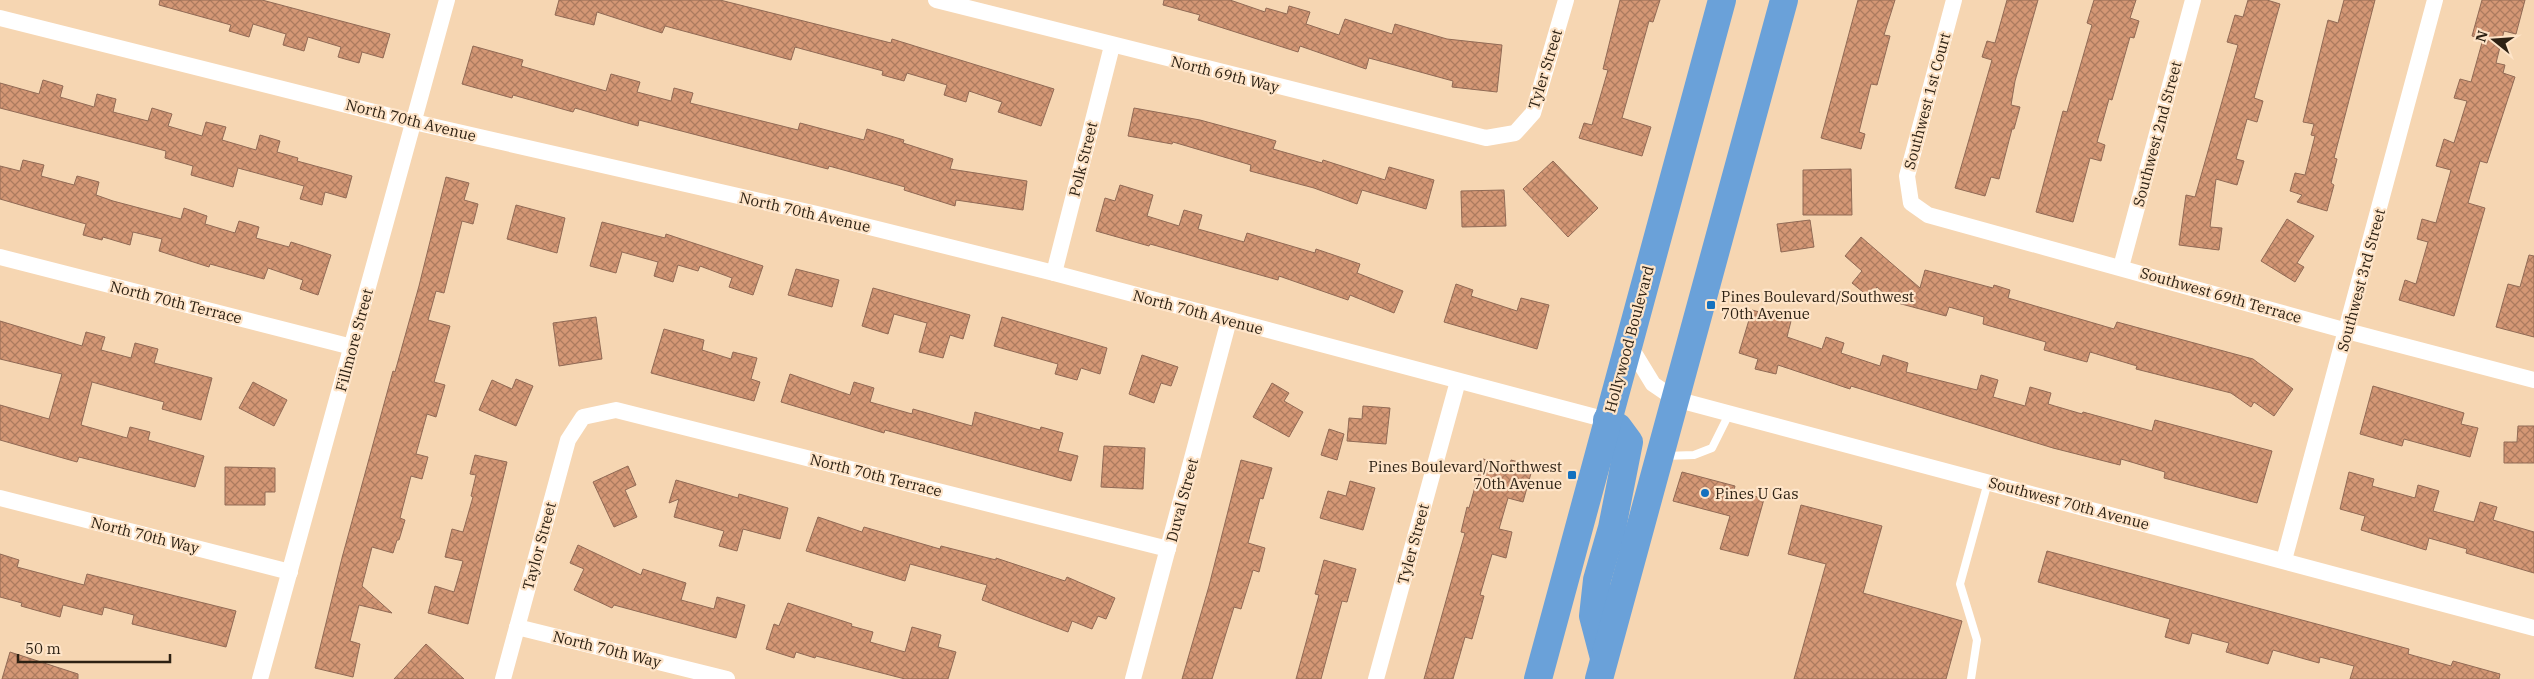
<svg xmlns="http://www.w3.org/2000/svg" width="2534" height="679" font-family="'IBM Plex Serif',serif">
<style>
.building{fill:url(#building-cross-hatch);stroke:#916a55}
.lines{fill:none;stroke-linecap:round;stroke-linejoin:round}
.lane{stroke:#fff;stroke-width:8}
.street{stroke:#fff;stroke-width:16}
.highway{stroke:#6aa1d9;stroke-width:28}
.poi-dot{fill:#1471be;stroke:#fee4c8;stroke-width:2}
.labels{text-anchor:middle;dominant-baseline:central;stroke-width:4.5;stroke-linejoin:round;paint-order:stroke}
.street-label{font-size:15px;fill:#2d2113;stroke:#fee4c8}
.poi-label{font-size:15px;fill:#2d2113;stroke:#fee4c8;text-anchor:start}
</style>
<defs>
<pattern id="building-cross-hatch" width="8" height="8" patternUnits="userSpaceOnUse" patternTransform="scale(1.25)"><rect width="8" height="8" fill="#d49775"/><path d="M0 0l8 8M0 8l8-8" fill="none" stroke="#ac7b5f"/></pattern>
</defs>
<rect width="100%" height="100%" fill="#f6d6b2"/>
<!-- building -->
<g class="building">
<path d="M160,0h102l128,34 -7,24 -21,-6 -3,11 -21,-6 3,-10 -33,-10 -4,14 -21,-6 3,-11 -33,-10 -4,13 -20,-6 2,-6 -72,-20z"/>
<path d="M559,0h161l171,43 1,-4 162,50 -13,37 -43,-14 4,-10 -33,-11 -3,11 -22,-7 3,-10 -40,-12 -3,8 -22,-6 1,-4 -88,-24 -4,13 -126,-34 -3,7 -65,-21 -3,13 -39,-10z"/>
<path d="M1164,0h66l35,12 1,-4 21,6 2,-8 21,6 -4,12 33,11 6,-16 47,15 3,-10 52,15 55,6 -5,47 -45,-5 1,-6 -84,-23 -3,11 -66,-23 -2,6 -100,-32 2,-5 -37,-10z"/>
<path d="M1620,0h40l-7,22 -4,-1 -27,97 29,9 -9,29 -63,-18 5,-15 8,2 16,-55 -5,-1z"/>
<path d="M1858,0h37l-11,35 6,1 -13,49 -6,-1 -12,48 6,2 -4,15 -40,-11z"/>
<path d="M2007,0h31l-23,81 -4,24 9,2 -6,22h-2l-13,50 -8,-2 -6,19 -30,-8 37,-128 -10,-3 5,-16 8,2z"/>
<path d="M2094,0h42l-6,18 9,3 -5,17 -4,-1 -18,63 -3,-1 -12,43 8,3 -4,16 -11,-3 -17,64 -37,-10 27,-101 4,1 25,-87 -5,-2z"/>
<path d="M2248,0h19l13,4 -26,94 9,3 -6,21 -10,-3 -11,40 8,2 -7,24 -21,-6 -6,48 12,1 -3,22 -40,-5 7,-50 9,2 43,-152 -11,-3 8,-27 8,2z"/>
<path d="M2344,0h31l-41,158 3,1 -6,24 3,2 -7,26 -30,-9 5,-7 -12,-4 5,-18 10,2 10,-39 -4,-1 3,-11 -11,-2 25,-102 10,3z"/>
<path d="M2482,0h43l-9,34 -12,-3 -8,32 9,2 -2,8 12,4 -28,86 -7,-2 -12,42 17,5 -31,108 -55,-16 6,-20 11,4 12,-42 -11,-3 5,-20 14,4 15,-53 -15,-4 8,-27 10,4 13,-42 -13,-3 6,-19 11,3 12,-43 -11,-3z"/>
<path d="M473,46l50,14 -2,6 85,25 5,-17 29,8 -3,10 34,9 3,-13 19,5 -3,10 108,27 2,-7 64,17 3,-11 37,11 -1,3 50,16 -3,10 77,12 -4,29 -67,-10 -1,6 -51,-16 1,-3 -76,-21 -1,3 -189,-49 -1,6 -63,-18 -2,4 -60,-17 -1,3 -50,-14z"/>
<path d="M43,80l20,6 -3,11 34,10 3,-13 19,5 -3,13 35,9 4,-13 20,6 -4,12 34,10 4,-14 20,5 -4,13 34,10 4,-15 20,6 -3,11 21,6 -1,3 55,15 -6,22 -21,-6 -3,13 -22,-6 4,-13 -66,-18 -5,19 -42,-12 2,-9 -28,-8 1,-7 -166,-43v-25l39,11z"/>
<path d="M1134,108l66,12 59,16 17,5 -3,8 49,14 1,-3 62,20 4,-13 45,13 -8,29 -64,-19 -5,14 -43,-16 -64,-17 1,-6 -78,-23 -1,2 -44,-8z"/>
<path d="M23,160l21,5 -3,11 33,9 3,-9 22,6 -3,13 17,6 68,18 3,-11 23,8 -2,8 30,9 4,-12 20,6 -3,11 33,9 2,-5 40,13 -13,40 -18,-6 3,-9 -35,-12 -4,11 -54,-15 -1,3 -50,-16 3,-12 -29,-7 -3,13 -27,-8 -1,3 -19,-5 3,-11 -86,-25v-33l20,5z"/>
<path d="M1553,161l45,47 -30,29 -45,-48z"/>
<path d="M1851,169l1,46h-49v-45z"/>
<path d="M446,177l23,6 -5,17 14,4 -5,20 -11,-3 -18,72 -8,-2 -8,29 22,6 -16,56 11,3 -9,32 -9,-3 -11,40 12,3 -6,22 -11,-3 -11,42 5,2 -6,20h-2l-4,13 -21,-6 -10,39 30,27 -33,-8 -9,36 10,3 -7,33 -38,-9 27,-110 51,-187 2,1 24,-86z"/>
<path d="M1120,185l33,10 -6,21 32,10 5,-16 18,5 -4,14 46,13 3,-9 68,20 1,-4 44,15 -3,9 46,18 -9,22 -44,-18 -2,5 -69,-24 -1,4 -128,-36 -1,2 -53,-15 9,-33 10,3z"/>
<path d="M1504,190l2,36 -44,1 -1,-36z"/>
<path d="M516,205l49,13 -8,35 -50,-14z"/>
<path d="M2287,219l27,17 -17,27 7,4 -9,15 -34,-21z"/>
<path d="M1810,220l4,27 -33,5 -4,-28z"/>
<path d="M602,222l63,16 1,-4 97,32 -10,29 -24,-8 3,-9 -32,-12 -2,5 -20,-6 -5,17 -19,-6 4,-14 -36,-10 -6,21 -26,-7z"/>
<path d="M1861,237l59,51 5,-18 68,18 1,-3 16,5 -2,8 106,31 3,-7 136,37 40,30 -19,27 -20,-14 -3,5 -20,-14 -95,-24 1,-3 -47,-14 -3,10 -43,-12 2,-8 -63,-18 1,-7 -35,-10 -3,9 -52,-14 -17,-15 -8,10 -17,-14 10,-12 -17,-15z"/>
<path d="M2529,255l5,1v81l-38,-10 12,-43 12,3z"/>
<path d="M796,269l43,11 -7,27 -44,-12z"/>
<path d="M1456,284l17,6 -2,6 46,15 4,-13 28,7 -12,44 -93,-27z"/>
<path d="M873,288l97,27 -7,24 -13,-4 -7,23 -24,-6 8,-29 -33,-9 -6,20 -26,-8z"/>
<path d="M1752,310l39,11 -4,16 35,12 4,-12 18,6 -3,10 39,13 3,-11 25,8 -2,9 71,18 4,-15 17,5 -5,17 32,9 5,-19 21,6 -3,11 34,10 1,-2 69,19 3,-11 117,31 -15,52 -93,-25 1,-6 -44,-13 -1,6 -67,-17 -202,-62 -1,3 -72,-24 -2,9 -21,-5 3,-10 -19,-6z"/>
<path d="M596,317l6,42 -43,7 -6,-43z"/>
<path d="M1002,317l105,31 -7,26 -19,-6 -4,12 -22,-6 3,-10 -64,-18z"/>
<path d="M0,321l82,25 4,-14 19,5 -4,13 30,8 4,-15 23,6 -4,14 58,15 -11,42 -39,-11 2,-7 -72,-20 -11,43 46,13 3,-11 20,5 -2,8 56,16 -9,31 -116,-30 -2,5 -77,-22v-35l49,14 13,-45 -62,-15z"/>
<path d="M664,329l40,11 -2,10 29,9 2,-7 24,6 -6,21 9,3 -6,19 -103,-28z"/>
<path d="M1142,355l36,12 -7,19 -10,-3 -7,20 -25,-9z"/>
<path d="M790,374l60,21 4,-13 20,6 -4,14 42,12 1,-5 59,17 3,-14 65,18 1,-3 22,6 -5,18 20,5 -7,25 -186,-51 -1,3 -103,-31z"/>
<path d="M516,379l17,7 -17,40 -37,-16 13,-30 20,9z"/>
<path d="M253,382l34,18 -13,26 -35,-18z"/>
<path d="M1272,383l17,10 -5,8 19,11 -14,25 -36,-20z"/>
<path d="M2373,386l91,27 -3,11 17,4 -8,29 -66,-18 -2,7 -42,-12z"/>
<path d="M1363,406l27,2 -4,36 -39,-3 2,-23 13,1z"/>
<path d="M2518,426h16v37h-30v-21h13z"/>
<path d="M1329,429l15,5 -7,26 -16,-5z"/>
<path d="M1104,446l41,2 -2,41 -42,-2z"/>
<path d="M475,455l32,7 -39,162 -40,-11 7,-27 19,6 9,-31 -18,-4 7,-28 11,3 10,-35 -2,-1 5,-21 -6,-1z"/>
<path d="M1483,459l27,7 1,-6 22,6 -10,36 -15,-4 -9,31 13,3 -6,26 -14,-4 -12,41 4,1 -12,43 -7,-2 -12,42h-29l41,-146 -4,-1 6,-25 2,1z"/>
<path d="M1241,460l31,8 -9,31 -3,-1 -12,45 17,5 -6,24 -6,-2 -12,39 -7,-2 -22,72h-30l27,-93z"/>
<path d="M628,466l8,19 -11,5 12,27 -23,10 -21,-45z"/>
<path d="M225,467l50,1v24h-10v13h-40z"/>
<path d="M1682,472l53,14 -1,4 30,9 -16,57 -28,-7 10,-33 -57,-15z"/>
<path d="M2349,472l25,7 -2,7 43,12 3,-13 21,6 -6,20 41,11 6,-20 17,5 -4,13 41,12v41l-68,-20 1,-4 -38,-11 -3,12 -65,-20 4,-14 -25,-7z"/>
<path d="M676,480l62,18 1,-4 49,14 -8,31 -37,-10 -6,22 -18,-5 5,-15 -50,-14 5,-18 -10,4z"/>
<path d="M1350,481l25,7 -12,42 -43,-12 8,-27 18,5z"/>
<path d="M1801,505l81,21 -19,67 99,28 -16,58h-152l32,-115 -38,-10z"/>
<path d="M818,517l44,15 2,-5 76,22 1,-3 55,14v-2l69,23 2,-4 48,21 -9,21 -8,-3 -6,13 -20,-8 -4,11 -86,-32 5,-15 -77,-21 -5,17 -99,-30z"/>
<path d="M578,545l63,30 2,-6 43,14 -5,17 33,9 3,-12 28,8 -9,33 -122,-33 -2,3 -38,-18 10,-21 -14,-6z"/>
<path d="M2047,551l362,98 -1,5 43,12 2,-5 47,13 -1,5h-149l4,-13 -34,-9 -1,6 -46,-13 -5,14 -42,-12 3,-9 -37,-10 -3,11 -24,-7 5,-18 -132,-37z"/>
<path d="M0,554l19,6 -2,7 67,18 3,-11 149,37 -10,36 -94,-23 2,-9 -30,-8 -2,8 -39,-10 -3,12 -39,-11 1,-3 -22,-6z"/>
<path d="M1324,560l32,9 -9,33 -5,-1 -21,78h-25l23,-84 -4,-1z"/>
<path d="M788,603l64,21 -1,2 22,6 -3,10 35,10 7,-25 29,8 -3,12 18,5 -8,27h-43l-89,-23 -1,2 -19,-6 -2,6 -28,-9 8,-25 5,2z"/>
<path d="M426,644l38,35h-70z"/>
<path d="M10,652l68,22v5h-76z"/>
</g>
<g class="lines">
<!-- lane -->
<g class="lane">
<path d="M1664,456l30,-1 18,-7 17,-34"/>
<path d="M1971,679l6,-39 -17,-56 28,-102"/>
</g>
<!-- street -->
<g class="street">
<path d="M936,0l550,138 29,-5 18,-20 33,-113"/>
<path d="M1954,0l-47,176 4,27 17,12 419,116 187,49"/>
<path d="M0,18l414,104 403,92 237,59 553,147"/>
<path d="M0,257l352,90"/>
<path d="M2121,267l72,-267"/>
<path d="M1054,273l58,-227"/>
<path d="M1628,343l25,41 22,15 859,229"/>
<path d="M0,498l290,74"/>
<path d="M2284,560l151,-560"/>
<path d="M517,627l210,52"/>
<path d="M260,679l187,-679"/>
<path d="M503,679l65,-239 15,-23 33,-7 552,139"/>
<path d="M1133,679l96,-359"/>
<path d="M1376,679l82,-298"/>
</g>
<!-- highway -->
<g class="highway">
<path d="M1604,658l-11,-42 4,-36 15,-52 17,-86 -11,-15 -11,-7"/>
<path d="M1538,679l184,-679"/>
<path d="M1599,679l185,-679"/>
</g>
</g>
<!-- markers -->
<g class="poi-dot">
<rect x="1706" y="300" width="10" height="10" rx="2.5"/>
<rect x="1567" y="470" width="10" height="10" rx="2.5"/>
<circle cx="1705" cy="493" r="5"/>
</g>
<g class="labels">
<!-- street labels -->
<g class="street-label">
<text transform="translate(1545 69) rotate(-73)">Tyler Street</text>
<text transform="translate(1225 74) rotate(14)">North 69th Way</text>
<text transform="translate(1927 101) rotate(-75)">Southwest 1st Court</text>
<text transform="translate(411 120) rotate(14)">North 70th Avenue</text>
<text transform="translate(2157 134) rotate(-75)">Southwest 2nd Street</text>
<text transform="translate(1083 159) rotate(-76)">Polk Street</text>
<text transform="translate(805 212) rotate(13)">North 70th Avenue</text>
<text transform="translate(2361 280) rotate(-75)">Southwest 3rd Street</text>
<text transform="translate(2221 295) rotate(16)">Southwest 69th Terrace</text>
<text transform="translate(176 302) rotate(14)">North 70th Terrace</text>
<text transform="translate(1198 312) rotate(15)">North 70th Avenue</text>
<text transform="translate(1629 339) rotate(-75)">Hollywood Boulevard</text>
<text transform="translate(354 340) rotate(-75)">Fillmore Street</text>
<text transform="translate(876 475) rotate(14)">North 70th Terrace</text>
<text transform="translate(1182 500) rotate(-75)">Duval Street</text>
<text transform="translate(2069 503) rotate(15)">Southwest 70th Avenue</text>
<text transform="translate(145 535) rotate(14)">North 70th Way</text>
<text transform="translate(1413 544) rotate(-75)">Tyler Street</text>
<text transform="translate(539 546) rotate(-75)">Taylor Street</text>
<text transform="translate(607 649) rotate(14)">North 70th Way</text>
</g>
<!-- poi labels -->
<g class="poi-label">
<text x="1721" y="296">Pines Boulevard/Southwest<tspan x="1721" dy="17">70th Avenue</tspan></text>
<text x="1562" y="466" text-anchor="end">Pines Boulevard/Northwest<tspan x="1562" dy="17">70th Avenue</tspan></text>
<text x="1715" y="493">Pines U Gas</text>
</g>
</g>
<!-- north arrow -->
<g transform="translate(2494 40) rotate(287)" stroke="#fee4c8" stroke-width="4" paint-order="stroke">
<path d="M0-4L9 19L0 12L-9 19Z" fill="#2d2113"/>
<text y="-8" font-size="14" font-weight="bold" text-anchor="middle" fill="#2d2113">N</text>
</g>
<!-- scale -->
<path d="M18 654v8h152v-8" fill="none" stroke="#2d2113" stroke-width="2.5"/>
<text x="25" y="654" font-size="15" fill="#2d2113" stroke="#fee4c8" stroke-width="4" paint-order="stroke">50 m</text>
</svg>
